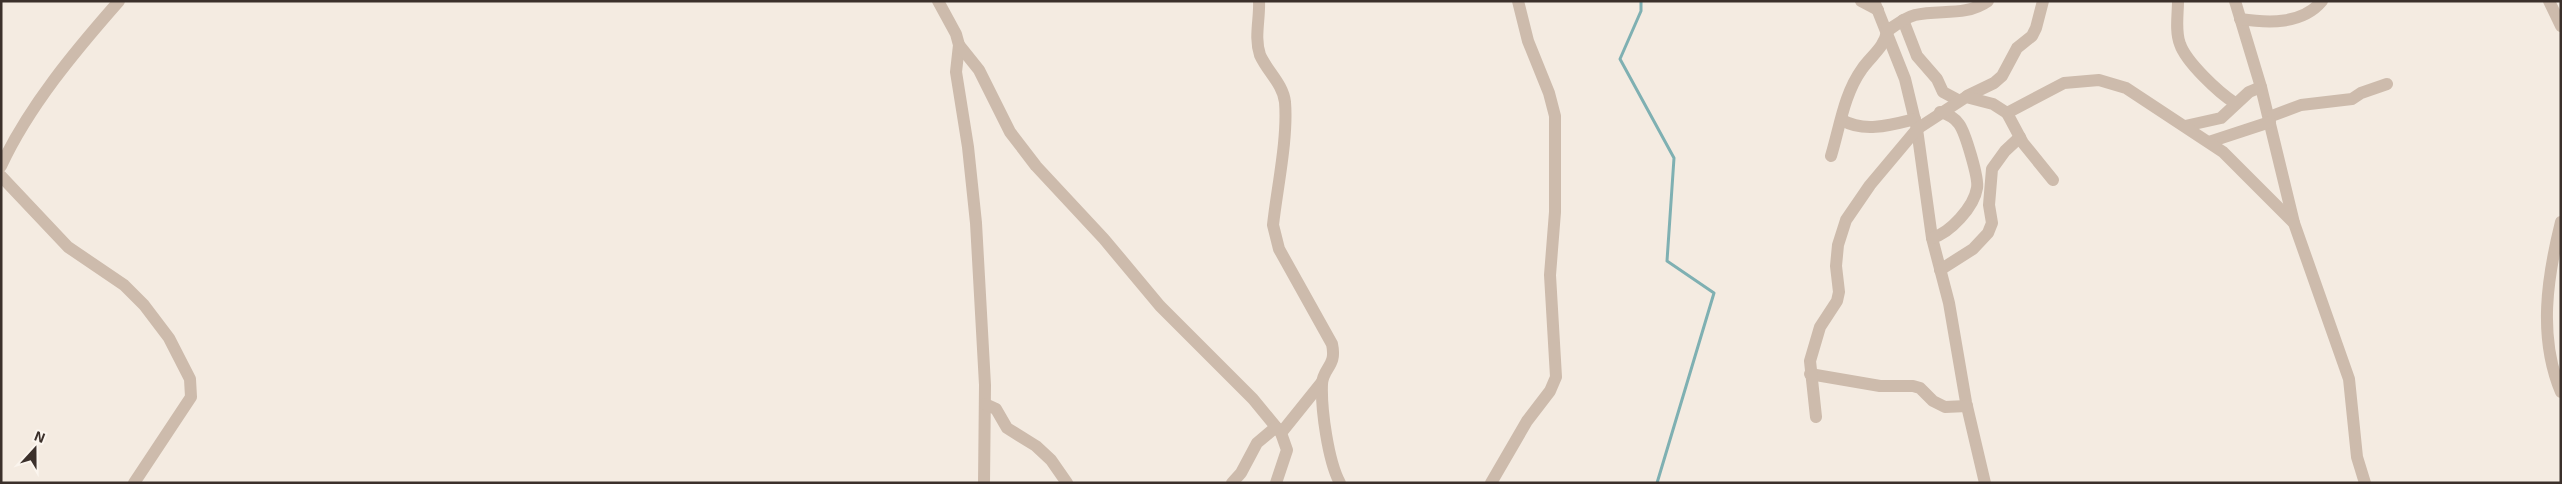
<svg xmlns="http://www.w3.org/2000/svg" width="2562" height="484" font-family="'Exo 2',sans-serif">
<style>
.lines{fill:none;stroke-linecap:round;stroke-linejoin:round}
.stream{stroke:#7fb0b2;stroke-width:3}
.minor{stroke:#cdbbac;stroke-width:12}
</style>
<rect width="100%" height="100%" fill="#f4ebe1"/>
<g class="lines">
<!-- stream -->
<path class="stream" d="M1641,1v10l-21,48 54,99 -7,103 47,32 -57,190"/>
<!-- minor -->
<g class="minor">
<path d="M938,1l18,33 3,11 -3,27 12,75 8,76 9,162 -1,98"/>
<path d="M1259,1c1,18 -5,36 1,54 7,16 23,29 25,47 3,37 -8,86 -12,123l6,24 53,95c5,23 -9,23 -10,40 -1,25 6,77 18,99"/>
<path d="M1861,1l17,9"/>
<path d="M1874,1l31,78 12,50 15,109 17,65 17,99 19,81"/>
<path d="M2178,1c0,13 -3,31 2,43 6,18 39,49 55,59"/>
<path d="M2235,1l26,86 33,136 55,156 8,78 8,26"/>
<path d="M2549,1l12,25"/>
<path d="M2240,19c28,4 62,6 82,-18"/>
<path d="M1903,20l14,36 20,23 6,13 15,8"/>
<path d="M959,45l20,25 31,62 26,34 68,73 56,67 93,93 28,34 6,17 -11,33"/>
<path d="M1967,96l27,-13 8,-7 15,-28 15,-12 4,-8 7,-27"/>
<path d="M2007,113l16,30 30,37"/>
<path d="M2269,117l32,-12 51,-6 9,-6 26,-9"/>
<path d="M1842,120c22,13 49,5 73,-1"/>
<path d="M2185,126l36,-8 28,-26 12,-5"/>
<path d="M2209,142l61,-20"/>
<path d="M1831,156c9,-30 13,-62 31,-87 9,-13 23,-22 25,-38 9,-6 17,-13 28,-16 25,-6 50,2 73,-14"/>
<path d="M1,166c28,-60 74,-115 118,-165"/>
<path d="M1,176l67,71 56,38 20,20 25,33 21,41 1,18 -57,86"/>
<path d="M2561,222c-14,56 -23,115 0,170"/>
<path d="M1932,238c18,-5 42,-31 45,-50 2,-10 -12,-56 -18,-64 -4,-6 -12,-10 -19,-12"/>
<path d="M1940,270l33,-21 15,-16 4,-10 -3,-18 3,-36 13,-18 15,-14"/>
<path d="M1810,374l70,12h33l7,2 13,13 12,6 22,-1"/>
<path d="M985,404l11,5 11,19 29,18 15,14 16,23"/>
<path d="M1816,417l-6,-56 10,-34 17,-26 2,-9 -3,-26 2,-21 8,-25 24,-35 47,-56 49,-32 27,7 14,9 57,-30 35,-3 27,8 97,64 71,71"/>
<path d="M1281,433l41,-51"/>
<path d="M1232,483l9,-10 16,-30 19,-16"/>
<path d="M1491,483l36,-62 23,-30 6,-14 -6,-102 5,-63v-96l-6,-23 -21,-52 -10,-40"/>
</g>
</g>
<!-- border -->
<rect width="2562" height="484" fill="none" stroke="#3b302b" stroke-width="5"/>
<!-- north arrow -->
<g transform="translate(35 449) rotate(21)" stroke="#fbf5ee" stroke-width="4" paint-order="stroke">
<path d="M0-4L9 19L0 12L-9 19Z" fill="#3b302b"/>
<text y="-8" font-size="14" font-weight="bold" text-anchor="middle" fill="#3b302b">N</text>
</g>
</svg>
